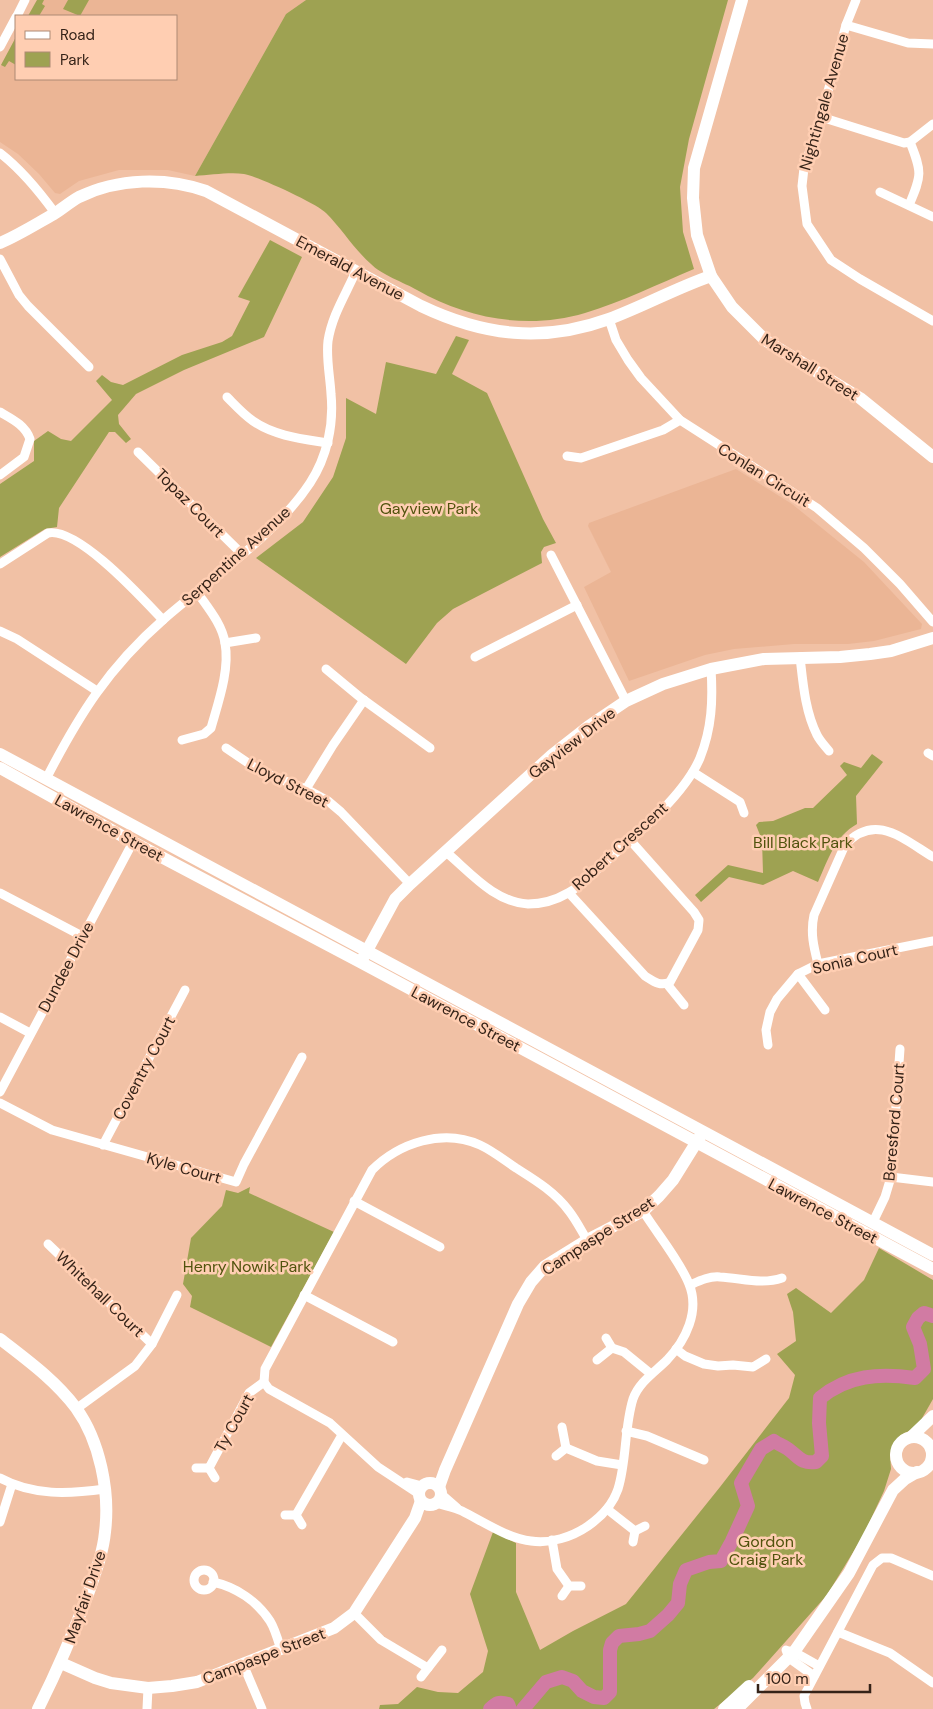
<svg xmlns="http://www.w3.org/2000/svg" width="933" height="1709" font-family="'DM Sans',sans-serif">
<style>
.built{fill:#ebb595}
.green{fill:#9ea252}
.lines{fill:none;stroke-linecap:round;stroke-linejoin:round}
.river{stroke:#d17ba3;stroke-width:14}
.street{stroke:#fff;stroke-width:9}
.secondary{stroke:#fff;stroke-width:12}
.labels{text-anchor:middle;dominant-baseline:central;stroke-width:5;stroke-linejoin:round;paint-order:stroke}
.street-label{font-size:16px;fill:#352318;stroke:#ffceb2}
.park-label{font-size:16px;fill:#51530d;stroke:#ffceb2}
</style>
<rect width="100%" height="100%" fill="#f1c1a5"/>
<!-- built -->
<g class="built">
<path d="M37,0h269l-20,14 -91,162 -27,-6h-49l-40,11 -19,13 -5,-1 -16,-19 -21,-20 -18,-12v-75l16,-30v42h160v-63h-148z"/>
<path d="M736,469l56,35 72,58 58,62 -1,5 -47,12 -26,3h-54l-60,5 -29,6 -76,26 -45,-94 27,-15 -23,-46 1,-3z"/>
</g>
<!-- green -->
<g class="green">
<path d="M37,0h7l-2,4 3,2 -6,10h-11z"/>
<path d="M68,0h21l-9,16 -17,-7z"/>
<path d="M306,0h422l-39,139 -9,48 3,45 11,37c-36,15 -72,33 -109,44 -57,17 -117,6 -168,-23 -12,-7 -37,-16 -46,-26 -17,-15 -29,-35 -45,-51 -8,-9 -69,-37 -82,-39 -14,-2 -34,1 -49,2l91,-162z"/>
<path d="M16,37v28l-7,-4 -4,6 -4,-2z"/>
<path d="M270,240l32,17 -38,80 -80,33 -48,24 -18,21 1,9 12,15 -5,4 -11,-11h-6l-50,76 -2,19 -12,2 -45,28v-73l34,-23v-20l14,-10 13,8 10,2 41,-41 -16,-19 6,-6 9,7 12,3 59,-30 40,-13 10,-6 18,-35 -12,-4z"/>
<path d="M456,336l13,4 -17,34 35,19 56,126 13,24 -12,4 -3,5 1,11 -89,46 -16,14 -31,41 -150,-106 47,-36 30,-45 13,-39v-40l30,16 10,-52 50,12z"/>
<path d="M872,754l11,8 -27,34 1,28c-22,12 -29,36 -39,58l-25,-11 -30,14 -34,-8 -28,25 -6,-7 33,-30 35,8 -1,-33 -6,-15 3,-3 14,-1 32,-13h8l34,-33 -7,-9 4,-4 17,6z"/>
<path d="M250,1187l-1,6 85,39 -63,115 -81,-40 2,-11 -9,-12 8,-46 31,-32 4,-16 12,3z"/>
<path d="M879,1248l54,32v119l-16,28 -16,8 -7,8 -4,11 1,15 -7,22 -21,45 -36,59 -74,83 -39,31h-335l1,-4 18,-1 19,-17 21,5 20,1 25,-21 5,-21 -18,-57 23,-62 23,11v49l24,58 33,-19 53,-27 94,-117 69,-89 6,-23 -18,-21 19,-13 -3,-29 -6,-18 9,-6 35,25 33,-33z"/>
</g>
<g class="lines">
<!-- river -->
<g class="river">
<path d="M490,1709c6,-6 9,-8 18,-5l2,5"/>
<path d="M523,1709l23,-27 16,-5 11,4 9,10 12,6 10,1 6,-6v-42l2,-7 7,-7 20,-2 11,-3 18,-16 10,-12 2,-19 6,-14 23,-8 12,-1 11,-20 16,-35 -7,-23 20,-34 13,-8c4,3 10,5 14,8 11,8 13,15 28,13l6,-6 -3,-33 1,-25c28,-23 59,-25 95,-20l9,-9 -4,-25 -7,-17 5,-9 6,-5 9,3"/>
</g>
<!-- street -->
<g class="street">
<path d="M856,0l-10,25 -25,92 -17,51 -2,18 5,38 24,36 29,19 73,42"/>
<path d="M17,16l8,-16"/>
<path d="M846,25l62,18 25,1"/>
<path d="M0,47l16,-30"/>
<path d="M821,117l83,26 6,-1 23,-18"/>
<path d="M0,153c22,17 39,38 55,60"/>
<path d="M880,192l53,25"/>
<path d="M909,205c13,-30 13,-33 1,-63"/>
<path d="M0,259l19,36 9,11 61,61"/>
<path d="M609,319l7,21 12,20 13,18 39,42 137,88 47,40 36,36 33,38"/>
<path d="M227,397c8,8 16,17 26,24 21,15 50,18 75,22"/>
<path d="M0,412c12,7 25,13 30,27l-6,18 -24,18"/>
<path d="M138,452l104,102"/>
<path d="M567,456l14,2 82,-28 17,-10"/>
<path d="M551,555l75,146"/>
<path d="M0,564l48,-31c30,-6 94,65 115,87"/>
<path d="M0,631l17,8 80,52"/>
<path d="M225,643l31,-5"/>
<path d="M475,657l102,-52"/>
<path d="M800,657c3,26 5,54 17,78 3,6 8,11 12,16"/>
<path d="M326,669l35,29 69,50"/>
<path d="M182,740l22,-6 7,-6c7,-25 19,-58 14,-85 -3,-19 -17,-35 -28,-51"/>
<path d="M226,748l28,19 23,11 29,11 22,12 13,11 69,72"/>
<path d="M928,753l5,3"/>
<path d="M693,772l47,30 4,11"/>
<path d="M46,779c33,-64 62,-111 118,-160 47,-41 111,-83 146,-136 17,-26 24,-58 21,-89 -1,-18 -5,-36 -3,-53 4,-26 18,-47 28,-70"/>
<path d="M306,789l27,-44 31,-45"/>
<path d="M446,852c24,20 48,50 82,52 14,0 28,-4 40,-11 13,-7 24,-19 35,-29 31,-27 81,-68 97,-106 12,-30 13,-58 11,-89"/>
<path d="M0,893l82,43"/>
<path d="M569,893l76,83c8,5 15,11 25,6l28,-52 1,-10 -5,-8 -64,-72"/>
<path d="M818,964c-4,-16 -8,-31 -4,-49l31,-70c30,-33 58,-6 88,12"/>
<path d="M798,974l27,36"/>
<path d="M667,984l17,21"/>
<path d="M0,1017l30,16"/>
<path d="M768,1045l-2,-15 4,-18 7,-13 21,-25 20,-10 115,-23"/>
<path d="M0,1092l133,-250"/>
<path d="M0,1103l52,27 184,52 8,-18 58,-107"/>
<path d="M103,1145l82,-155"/>
<path d="M891,1177l42,5"/>
<path d="M354,1201l86,46"/>
<path d="M873,1222l12,-25 6,-20 9,-128"/>
<path d="M48,1244l104,100"/>
<path d="M690,1285c9,-4 19,-9 30,-8 21,1 42,8 62,1"/>
<path d="M304,1295l89,47"/>
<path d="M612,1348l12,4 27,22"/>
<path d="M676,1349l9,7 19,8 14,2 15,-1 20,2 13,-8"/>
<path d="M597,1360l15,-12 -6,-10"/>
<path d="M76,1409l59,-43 17,-22 25,-49"/>
<path d="M562,1427l4,21"/>
<path d="M626,1431l21,5 57,24"/>
<path d="M556,1456l10,-8 31,13 25,4"/>
<path d="M196,1468h13"/>
<path d="M0,1478c33,18 69,16 105,11"/>
<path d="M215,1478l-6,-10 40,-75 15,-11"/>
<path d="M407,1482l15,4"/>
<path d="M419,1494l-41,-27 -48,-44 -61,-34 -5,-7 1,-13 107,-199c27,-27 71,-42 108,-25 13,6 24,15 36,23 19,12 39,24 53,43 7,9 12,19 18,29"/>
<path d="M441,1494l16,14"/>
<path d="M436,1503c9,3 18,4 26,8 20,10 47,28 69,30 19,3 41,-4 57,-15 13,-9 25,-22 30,-37 9,-29 6,-61 15,-90 6,-17 22,-27 34,-39 19,-20 33,-49 22,-76 -9,-23 -33,-52 -46,-73"/>
<path d="M607,1509l28,22 10,-5"/>
<path d="M285,1515h11"/>
<path d="M0,1522l12,-38"/>
<path d="M302,1525l-6,-10 46,-80"/>
<path d="M552,1540l5,29 12,17h12"/>
<path d="M633,1542l2,-11"/>
<circle cx="204" cy="1580" r="10"/>
<path d="M213,1582c23,5 44,19 57,39 5,8 8,19 11,29"/>
<path d="M562,1596l7,-10"/>
<path d="M354,1613l27,27 47,28"/>
<path d="M838,1632l52,21 43,30"/>
<path d="M786,1650l3,8 25,18"/>
<path d="M789,1651l5,1 25,14"/>
<path d="M243,1664l19,45"/>
<path d="M421,1677l21,-27"/>
<path d="M147,1709l1,-21"/>
<path d="M807,1709l-2,-6 -1,-7 69,-131 9,-7h9l42,18"/>
</g>
<!-- secondary -->
<g class="secondary">
<path d="M742,0l-48,168 -1,30 4,37 14,41 21,31 33,33 95,58 73,59"/>
<path d="M0,243c19,-8 36,-19 54,-29 8,-5 16,-12 25,-17 39,-19 87,-20 127,-6l215,115c63,30 122,37 188,13 35,-13 67,-31 102,-43"/>
<path d="M0,754l933,501"/>
<path d="M0,768l133,74 227,120 573,307"/>
<path d="M363,958l32,-59 15,-15 142,-129 37,-29 37,-25 37,-17 48,-15 53,-10 76,-2 30,-3 21,-3 42,-13"/>
<path d="M0,1339c27,21 55,41 76,69 24,33 34,84 29,124 -2,21 -10,42 -17,62 -15,40 -31,77 -50,115"/>
<path d="M911,1437l22,-21"/>
<circle cx="914" cy="1455" r="18"/>
<circle cx="430" cy="1494" r="11"/>
<path d="M439,1487l6,-17 73,-166 13,-22 14,-16 42,-26 56,-29 16,-15 14,-16 28,-45"/>
<path d="M61,1663l34,15 16,5 37,5 24,-2 25,-4 137,-54 20,-15 61,-95 6,-17"/>
<path d="M724,1709l25,-23"/>
<path d="M737,1709l57,-57 55,-79 44,-83 12,-11 12,-7"/>
</g>
</g>
<g class="labels">
<!-- street labels -->
<g class="street-label">
<text transform="translate(824 102) rotate(-74)">Nightingale Avenue</text>
<text transform="translate(350 268) rotate(28)">Emerald Avenue</text>
<text transform="translate(810 367) rotate(32)">Marshall Street</text>
<text transform="translate(764 475) rotate(32)">Conlan Circuit</text>
<text transform="translate(190 503) rotate(45)">Topaz Court</text>
<text transform="translate(236 556) rotate(-42)">Serpentine Avenue</text>
<text transform="translate(572 743) rotate(-38)">Gayview Drive</text>
<text transform="translate(288 783) rotate(27)">Lloyd Street</text>
<text transform="translate(109 828) rotate(29)">Lawrence Street</text>
<text transform="translate(620 846) rotate(-42)">Robert Crescent</text>
<text transform="translate(855 959) rotate(-13)">Sonia Court</text>
<text transform="translate(66 967) rotate(-62)">Dundee Drive</text>
<text transform="translate(466 1019) rotate(28)">Lawrence Street</text>
<text transform="translate(144 1068) rotate(-62)">Coventry Court</text>
<text transform="translate(894 1122) rotate(-85)">Beresford Court</text>
<text transform="translate(184 1168) rotate(16)">Kyle Court</text>
<text transform="translate(823 1211) rotate(28)">Lawrence Street</text>
<text transform="translate(598 1236) rotate(-33)">Campaspe Street</text>
<text transform="translate(100 1294) rotate(44)">Whitehall Court</text>
<text transform="translate(234 1423) rotate(-61)">Ty Court</text>
<text transform="translate(85 1597) rotate(-71)">Mayfair Drive</text>
<text transform="translate(264 1656) rotate(-21)">Campaspe Street</text>
</g>
<!-- park labels -->
<g class="park-label">
<text x="429" y="508">Gayview Park</text>
<text x="803" y="842">Bill Black Park</text>
<text x="247" y="1266">Henry Nowik Park</text>
<text x="766" y="1541">Gordon<tspan x="766" dy="18">Craig Park</tspan></text>
</g>
</g>
<!-- legend -->
<rect x="15" y="15" width="162" height="65" fill="#ffceb2" stroke="#ae8a74"/>
<rect x="25" y="31" width="25" height="8" fill="#ffffff" stroke="#ae8a74"/>
<text x="60" y="40" font-size="15" fill="#352318">Road</text>
<rect x="25" y="52" width="25" height="15" fill="#9ea252" stroke="#ae8a74"/>
<text x="60" y="65" font-size="15" fill="#352318">Park</text>
<!-- scale -->
<path d="M758 1684v8h112v-8" fill="none" stroke="#352318" stroke-width="2.5"/>
<text x="766" y="1684" font-size="15" fill="#352318" stroke="#ffceb2" stroke-width="4" paint-order="stroke">100 m</text>
</svg>
